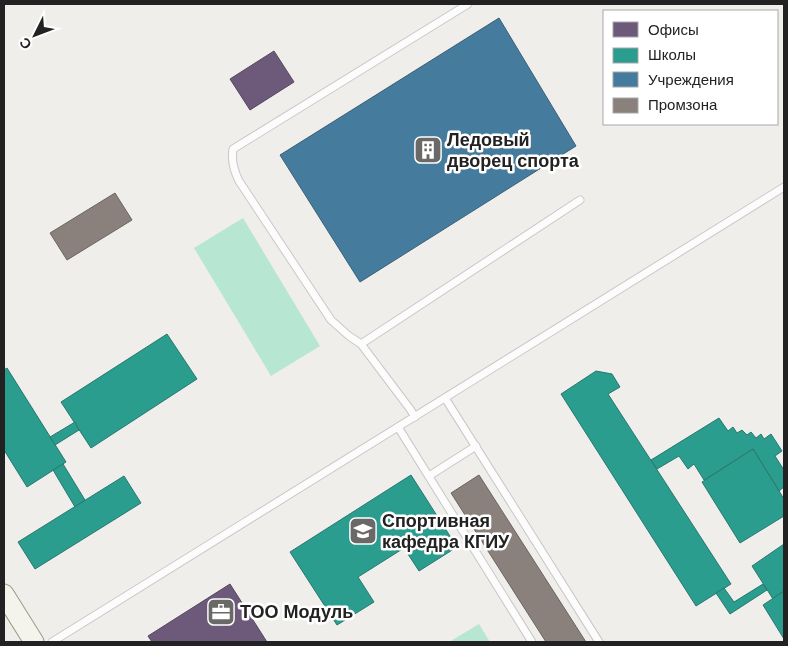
<svg xmlns="http://www.w3.org/2000/svg" width="788" height="646" font-family="Arial,sans-serif">
<style>
.pitch{fill:#b7e6d2}
.offices{fill:#6d597a;stroke:#564860}
.schools{fill:#2a9d8f;stroke:#28786e}
.public{fill:#457b9d;stroke:#3a6078}
.industry{fill:#8a817c;stroke:#6b6461}
.lines{fill:none;stroke-linecap:round;stroke-linejoin:round}
.lane-casing{stroke:#c9c8c7;stroke-width:9}
.secondary-casing{stroke:#999a82;stroke-width:21}
.lane{stroke:#fdfcfc;stroke-width:7}
.secondary{stroke:#f4f4ed;stroke-width:19}
.labels{text-anchor:middle;dominant-baseline:central;stroke-width:5;stroke-linejoin:round;paint-order:stroke}
.poi-label{font-size:18px;font-weight:bold;fill:#222;stroke:#fff;text-anchor:start}
</style>
<rect width="100%" height="100%" fill="#f0eeeb"/>
<!-- pitch -->
<g class="pitch">
<path d="M243,218l77,128 -49,30 -77,-128z"/>
<path d="M479,624l11,18h-41z"/>
</g>
<!-- offices -->
<g class="offices">
<path d="M274,51l20,31 -44,28 -20,-31z"/>
<path d="M230,584l37,58h-115l-4,-6z"/>
</g>
<!-- schools -->
<g class="schools">
<path d="M167,334l30,45 -106,69 -30,-46z"/>
<path d="M7,368l59,94 -39,25 -23,-37v-80z"/>
<path d="M596,371l16,3 8,13 -12,7 123,190 -35,22 -135,-212z"/>
<path d="M719,418l9,13 5,-4 4,6 5,-3 5,5 4,-3 5,6 5,-4 3,5 7,-5 11,17 -7,5 9,14v17l-5,4 -26,-42 -49,31 -10,-16 -6,5 -9,-13 -22,13 -6,-9z"/>
<path d="M75,422l4,8 -24,15 -5,-8z"/>
<path d="M753,449l31,50v17l-44,27 -38,-61z"/>
<path d="M63,464l22,36 -10,7 -22,-37z"/>
<path d="M411,475l46,72 -38,24 -15,-23 -46,29 16,25 -37,23 -47,-73z"/>
<path d="M124,476l17,27 -106,66 -17,-27z"/>
<path d="M784,544v47l-11,8 -21,-33z"/>
<path d="M763,584l4,6 -37,24 -14,-21 8,-5 10,14z"/>
<path d="M784,591v48l-21,-34z"/>
</g>
<!-- public -->
<path class="public" d="M499,18l77,128 -216,136 -80,-127z"/>
<!-- industry -->
<g class="industry">
<path d="M115,193l17,27 -65,40 -17,-27z"/>
<path d="M479,475l107,167h-40l-95,-149z"/>
</g>
<g class="lines">
<defs>
<g id="lane">
<path d="M361,344l219,-144"/>
<path d="M445,398l154,244"/>
<path d="M415,417l-5,-8 -49,-65 -12,-8 -18,-16 -92,-139c-5,-10 -8,-20 -6,-32l235,-145"/>
<path d="M398,427l134,215"/>
<path d="M429,476l47,-30"/>
<path d="M52,642l732,-455"/>
</g>
<path id="secondary" d="M4,594l30,48"/>
</defs>
<!-- lane casing -->
<use href="#lane" class="lane-casing"/>
<!-- secondary casing -->
<use href="#secondary" class="secondary-casing"/>
<!-- lane -->
<use href="#lane" class="lane"/>
<!-- secondary -->
<use href="#secondary" class="secondary"/>
</g>
<!-- icons -->
<defs>
<symbol id="building-square" viewBox="-11 -11 22 22"><rect x="-9" y="-9" width="18" height="18" rx="4" fill="#6a6968" stroke="#fff"/><path d="M-4-6H4V6H1V3H-1V6H-4ZM-2.5-4.3h1.7v1.8h-1.7ZM.8-4.3h1.7v1.8H.8ZM-2.5-1h1.7V.8h-1.7ZM.8-1h1.7V.8H.8Z" fill="#fff"/></symbol>
<symbol id="university-square" viewBox="-11 -11 22 22"><rect x="-9" y="-9" width="18" height="18" rx="4" fill="#6a6968" stroke="#fff"/><path d="M0-5L7-2L0 1L-7-2ZM-4 1L0 2.5L4 1V4Q0 6-4 4Z" fill="#fff"/></symbol>
<symbol id="office-square" viewBox="-11 -11 22 22"><rect x="-9" y="-9" width="18" height="18" rx="4" fill="#6a6968" stroke="#fff"/><path d="M-6-3h4V-5.5h4V-3h4V5H-6ZM-1-4.5V-3h2v-1.5ZM-6 0V1H6V0Z" fill="#fff"/></symbol>
</defs>
<g fill-rule="evenodd">
<use href="#building-square" x="412" y="134" width="32" height="32"/>
<use href="#university-square" x="347" y="515" width="32" height="32"/>
<use href="#office-square" x="205" y="596" width="32" height="32"/>
</g>
<g class="labels">
<!-- poi labels -->
<g class="poi-label">
<text x="447" y="140">Ледовый<tspan x="447" dy="21">дворец спорта</tspan></text>
<text x="382" y="521">Спортивная<tspan x="382" dy="21">кафедра КГИУ</tspan></text>
<text x="240" y="612">ТОО Модуль</text>
</g>
</g>
<!-- border -->
<rect width="788" height="646" fill="none" stroke="#222222" stroke-width="10"/>
<!-- legend -->
<rect x="603" y="10" width="175" height="115" fill="#ffffff" stroke="#a7a7a7"/>
<rect x="613" y="22" width="25" height="15" fill="#6d597a" stroke="#a7a7a7"/>
<text x="648" y="35" font-size="15" fill="#222222">Офисы</text>
<rect x="613" y="48" width="25" height="15" fill="#2a9d8f" stroke="#a7a7a7"/>
<text x="648" y="60" font-size="15" fill="#222222">Школы</text>
<rect x="613" y="72" width="25" height="15" fill="#457b9d" stroke="#a7a7a7"/>
<text x="648" y="85" font-size="15" fill="#222222">Учреждения</text>
<rect x="613" y="98" width="25" height="15" fill="#8a817c" stroke="#a7a7a7"/>
<text x="648" y="110" font-size="15" fill="#222222">Промзона</text>
<!-- north arrow -->
<g transform="translate(35 35) rotate(228)" stroke="#ffffff" stroke-width="4" paint-order="stroke">
<path d="M0-4L9 19L0 12L-9 19Z" fill="#222222"/>
<text y="-8" font-size="14" font-weight="bold" text-anchor="middle" fill="#222222">С</text>
</g>
</svg>
